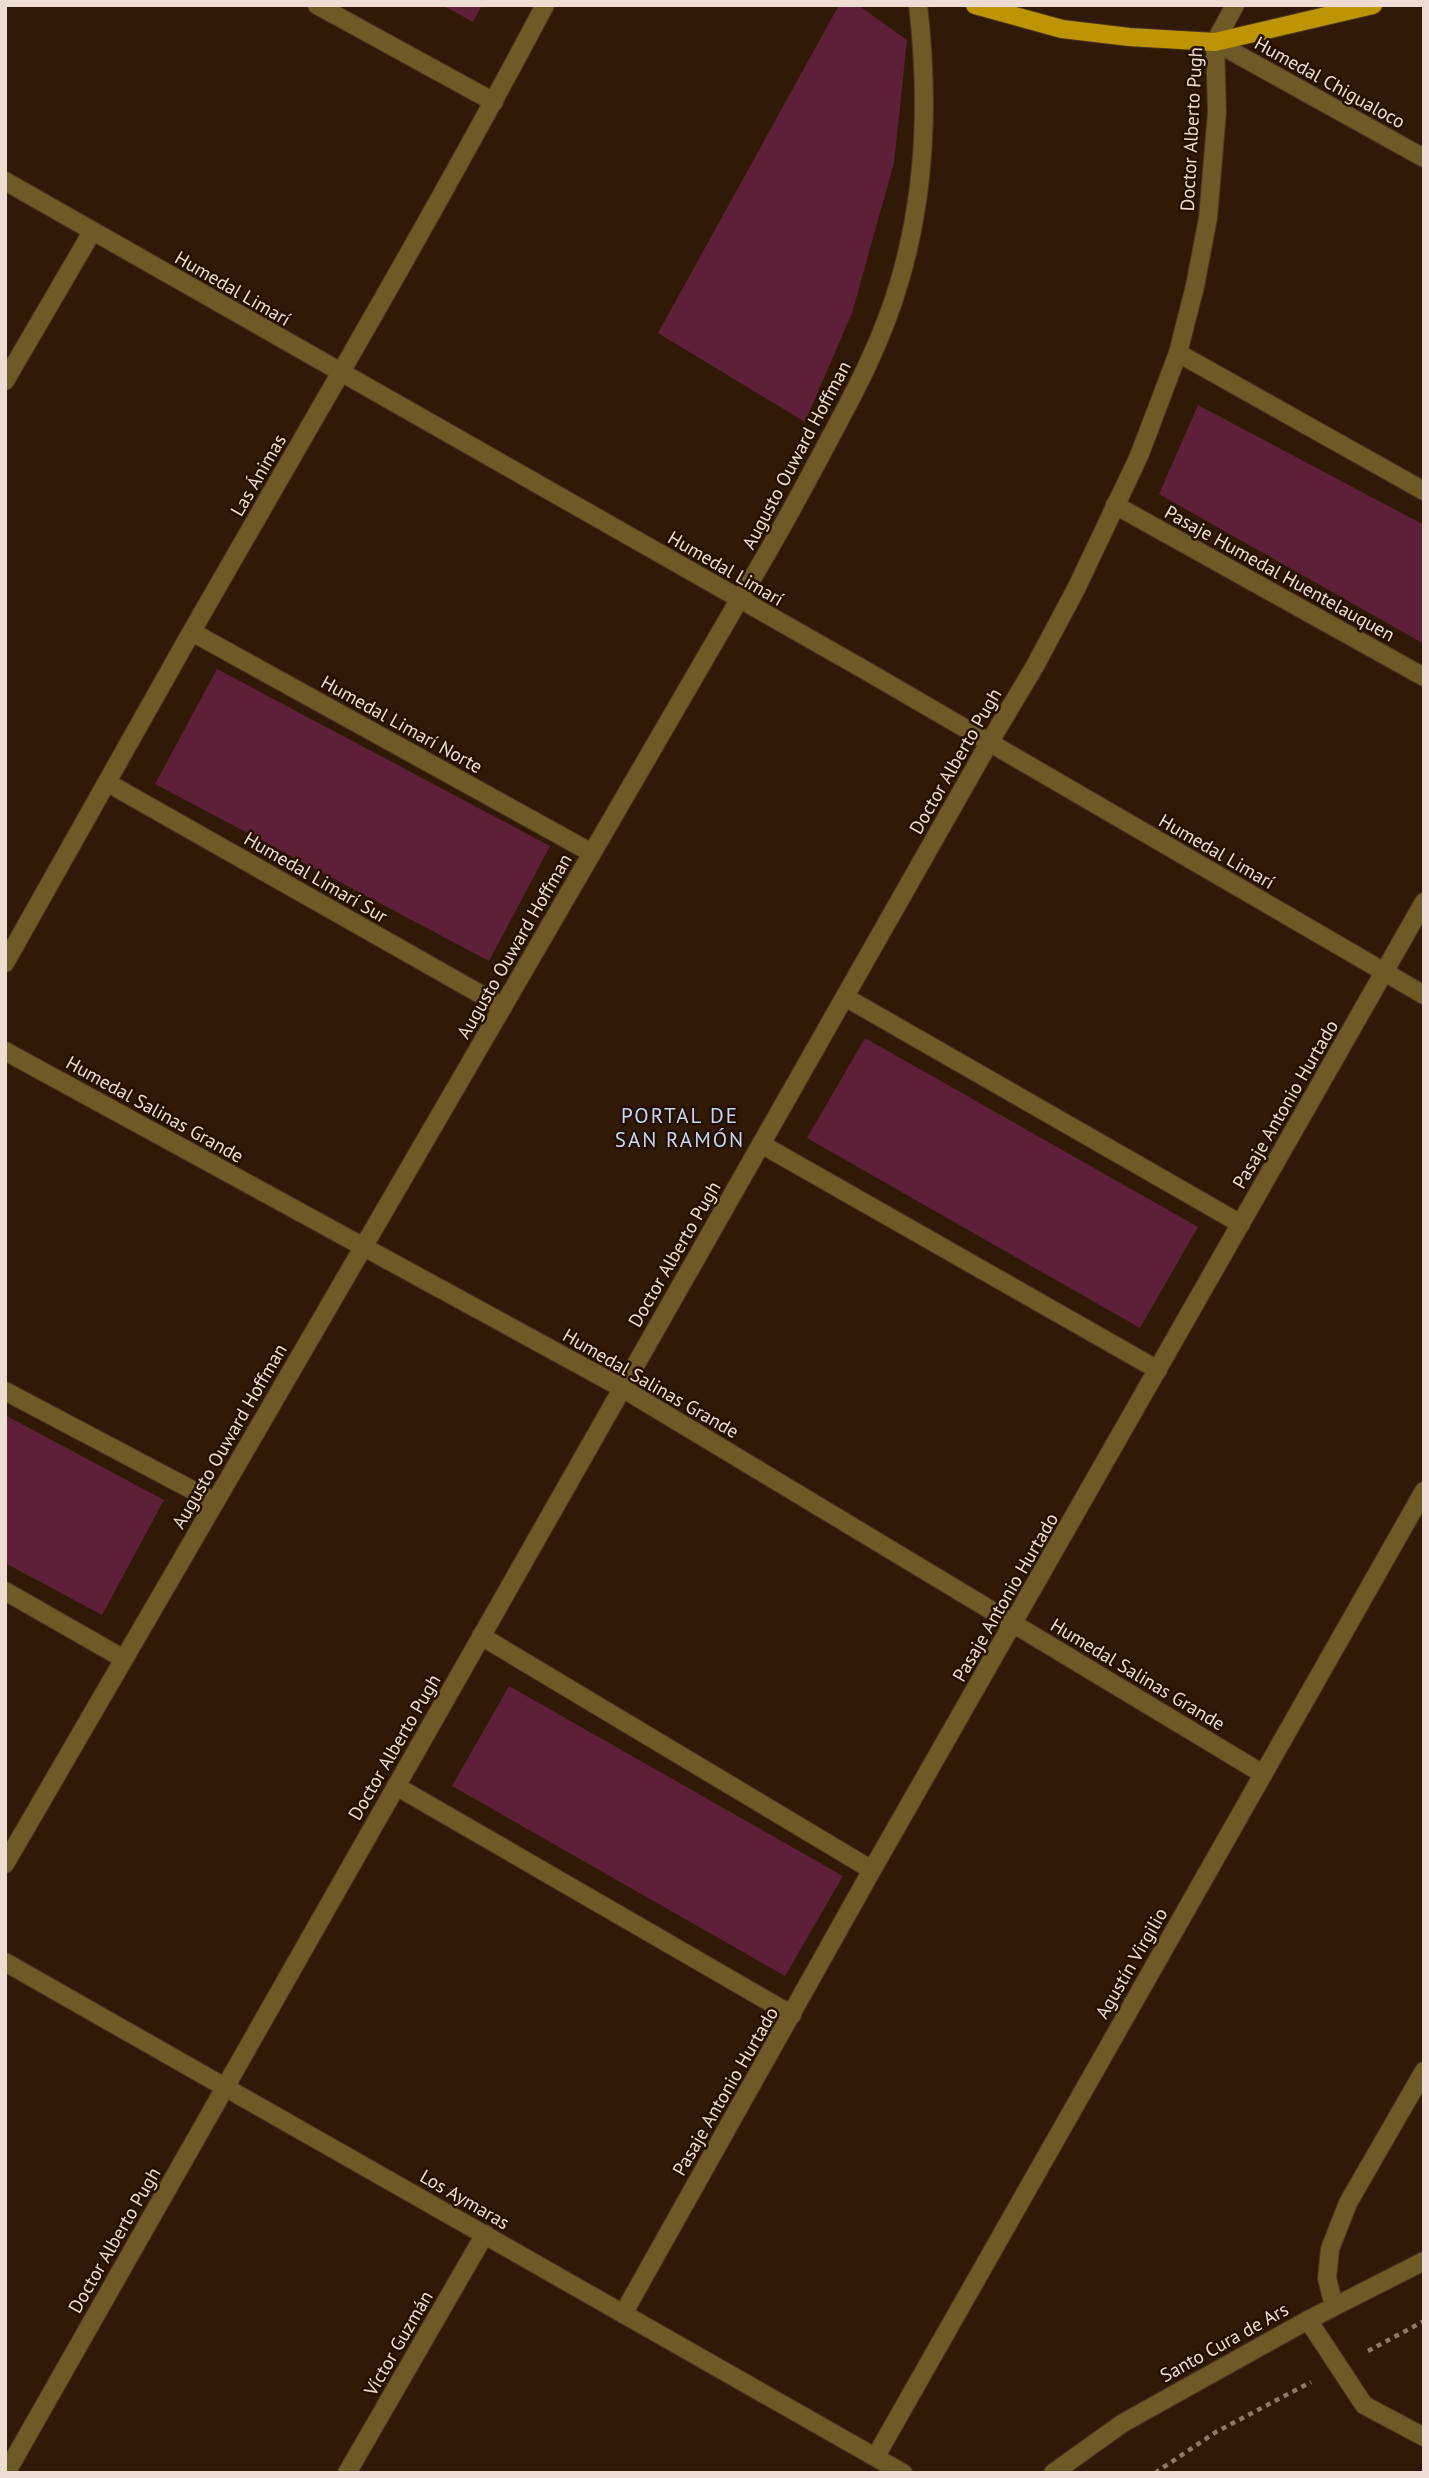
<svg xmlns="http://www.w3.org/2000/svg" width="1429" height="2478" font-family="'PT Sans',sans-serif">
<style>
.green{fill:#5d2038}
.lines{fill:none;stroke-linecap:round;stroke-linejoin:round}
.minor-casing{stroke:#4a3423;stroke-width:20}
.major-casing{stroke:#4a3423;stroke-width:20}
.path{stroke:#8d796a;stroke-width:4.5;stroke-dasharray:5 5;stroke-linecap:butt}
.minor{stroke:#6d5a27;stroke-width:18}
.major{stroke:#bd9403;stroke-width:18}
.labels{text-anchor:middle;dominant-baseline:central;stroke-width:5;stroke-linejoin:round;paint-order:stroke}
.street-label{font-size:19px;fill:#edddd2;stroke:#251000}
.neighbourhood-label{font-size:21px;letter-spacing:2px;fill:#c4d5fe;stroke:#251000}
</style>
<rect width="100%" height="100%" fill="#301906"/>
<!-- green -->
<g class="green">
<path d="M442,5h40l-9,17z"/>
<path d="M839,5h19l49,35 -13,123 -42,150 -47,109 -147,-89z"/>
<path d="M1198,405l226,120v119l-265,-150z"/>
<path d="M217,669l333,177 -61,115 -334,-177z"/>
<path d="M865,1038l333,189 -58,101 -333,-190z"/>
<path d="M5,1415l159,85 -62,115 -97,-52z"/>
<path d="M509,1686l334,190 -58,100 -333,-190z"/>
</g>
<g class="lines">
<defs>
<g id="minor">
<path d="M317,5l177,97"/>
<path d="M1215,42l209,116"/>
<path d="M5,181l858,488 561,326"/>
<path d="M1178,353l246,138"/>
<path d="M5,381l87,-149"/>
<path d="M1115,505l309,172"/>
<path d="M192,632l400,221"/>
<path d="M108,783l395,224"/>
<path d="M5,963c63,-110 125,-221 187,-332 119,-208 241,-414 353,-626"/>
<path d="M845,997l396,227"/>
<path d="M5,1051l617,337 641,386"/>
<path d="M761,1144l397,226"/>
<path d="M5,1391l210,111"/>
<path d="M5,1591l119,68"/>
<path d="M481,1636l391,234"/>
<path d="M396,1786l396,229"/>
<path d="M5,1864l734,-1264c33,-53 62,-107 91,-162 27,-50 53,-100 69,-155 27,-90 30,-184 19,-278"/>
<path d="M5,1962l898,511"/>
<path d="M1334,2306l-7,-28 3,-29 18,-46 76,-132"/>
<path d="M623,2314l249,-444 552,-968"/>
<path d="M1308,2320l56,85 60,32"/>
<path d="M876,2456l548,-965"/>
<path d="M6,2473l983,-1730 46,-77 42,-79 62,-131 39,-103 17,-67 13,-68 9,-106 -2,-70 20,-37"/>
<path d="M347,2473l138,-239"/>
<path d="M1053,2473l70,-50 185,-103 116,-59"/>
</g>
<path id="major" d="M975,5l87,24 67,8 86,5 158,-37"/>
</defs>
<!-- minor casing -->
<use href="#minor" class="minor-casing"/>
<!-- major casing -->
<use href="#major" class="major-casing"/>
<!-- path -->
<g class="path">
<path d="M1368,2351l56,-30"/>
<path d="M1155,2473l61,-41 95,-50"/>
</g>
<!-- minor -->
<use href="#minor" class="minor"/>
<!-- major -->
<use href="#major" class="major"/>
</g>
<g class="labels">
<!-- street labels -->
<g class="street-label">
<text transform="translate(1330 82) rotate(29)">Humedal Chigualoco</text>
<text transform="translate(1191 129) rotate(-87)">Doctor Alberto Pugh</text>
<text transform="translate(233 288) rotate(30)">Humedal Limarí</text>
<text transform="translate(796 455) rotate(-62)">Augusto Ouward Hoffman</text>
<text transform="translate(258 475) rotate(-60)">Las Ánimas</text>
<text transform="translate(726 568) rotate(30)">Humedal Limarí</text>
<text transform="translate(1280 573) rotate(29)">Pasaje Humedal Huentelauquen</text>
<text transform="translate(402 724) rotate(29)">Humedal Limarí Norte</text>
<text transform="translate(955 761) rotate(-60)">Doctor Alberto Pugh</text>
<text transform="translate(1217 851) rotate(30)">Humedal Limarí</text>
<text transform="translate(316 877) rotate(30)">Humedal Limarí Sur</text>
<text transform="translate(514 946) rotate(-60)">Augusto Ouward Hoffman</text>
<text transform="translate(1285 1104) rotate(-60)">Pasaje Antonio Hurtado</text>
<text transform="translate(155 1109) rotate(29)">Humedal Salinas Grande</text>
<text transform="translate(674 1254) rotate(-60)">Doctor Alberto Pugh</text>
<text transform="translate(651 1383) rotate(30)">Humedal Salinas Grande</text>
<text transform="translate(229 1436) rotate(-60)">Augusto Ouward Hoffman</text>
<text transform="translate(1005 1597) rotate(-60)">Pasaje Antonio Hurtado</text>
<text transform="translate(1138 1674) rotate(31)">Humedal Salinas Grande</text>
<text transform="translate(394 1747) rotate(-60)">Doctor Alberto Pugh</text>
<text transform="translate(1131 1963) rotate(-60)">Agustín Virgilio</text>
<text transform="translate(725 2091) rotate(-60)">Pasaje Antonio Hurtado</text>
<text transform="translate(465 2199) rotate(30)">Los Aymaras</text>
<text transform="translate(114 2240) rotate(-60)">Doctor Alberto Pugh</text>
<text transform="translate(1224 2342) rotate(-29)">Santo Cura de Ars</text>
<text transform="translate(398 2343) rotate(-60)">Víctor Guzmán</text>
</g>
<!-- neighbourhood labels -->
<g class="neighbourhood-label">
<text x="680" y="1115">PORTAL DE<tspan x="680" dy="24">SAN RAMÓN</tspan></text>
</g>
</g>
<!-- border -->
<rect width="1429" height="2478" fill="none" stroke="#edddd2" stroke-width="14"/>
</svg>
